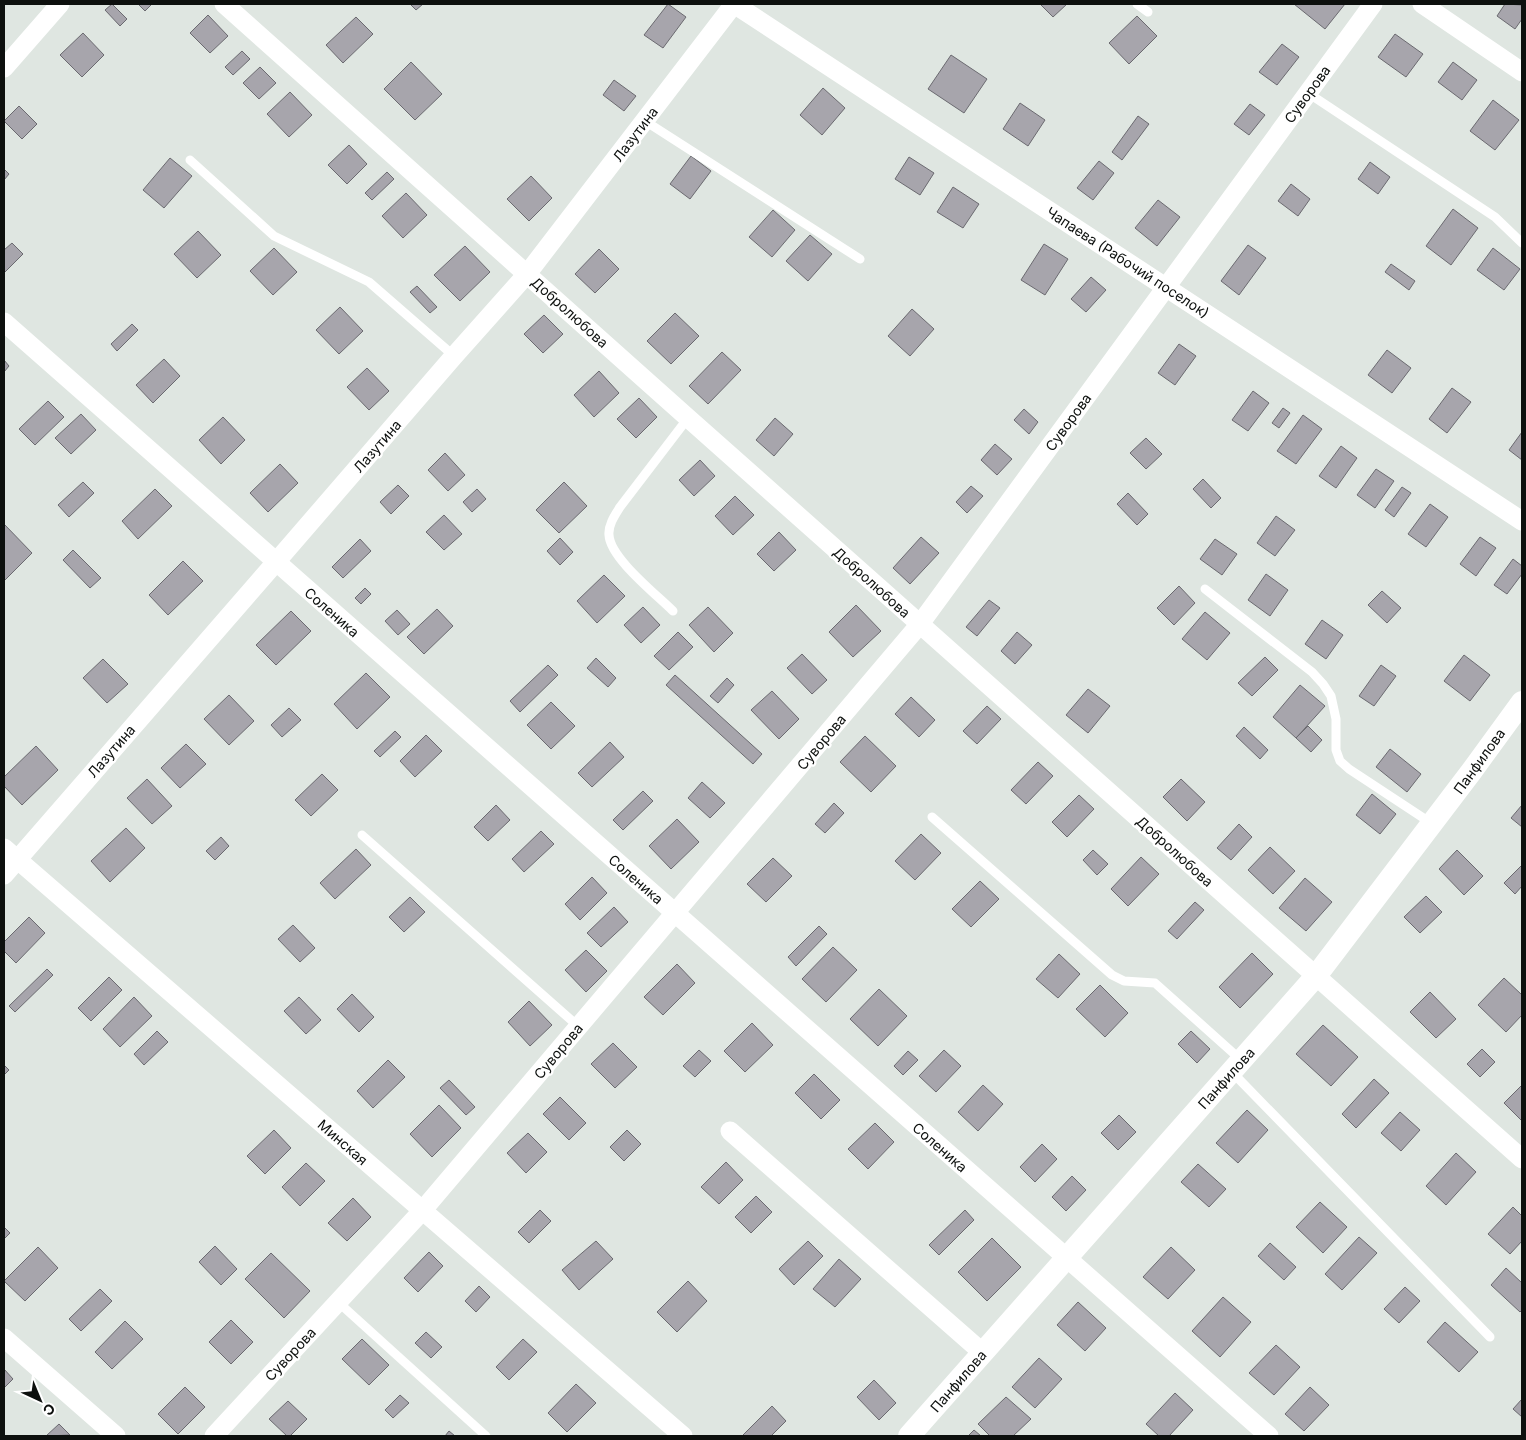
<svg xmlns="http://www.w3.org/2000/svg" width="1526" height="1440" font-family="Inter,sans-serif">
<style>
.building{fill:#a7a5ac;stroke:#6b6a70}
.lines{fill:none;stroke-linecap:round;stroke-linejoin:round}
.service{stroke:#fff;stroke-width:9}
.minor{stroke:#fff;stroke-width:19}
.tertiary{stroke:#fff;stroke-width:22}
.labels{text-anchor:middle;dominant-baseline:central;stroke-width:4.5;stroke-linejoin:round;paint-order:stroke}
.street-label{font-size:14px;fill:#0d100e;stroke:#fff}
</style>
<rect width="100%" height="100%" fill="#dfe6e1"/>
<!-- building -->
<g class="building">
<path d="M112,4l15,15 -7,7 -15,-16z"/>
<path d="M138,4h14l-7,7z"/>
<path d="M410,4h13l-7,6z"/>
<path d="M668,4l18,13 -23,31 -19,-13z"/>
<path d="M1040,4h27l-14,13z"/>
<path d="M1294,4h51l-20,25z"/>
<path d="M1505,4l17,1v14l-7,10 -18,-13z"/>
<path d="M208,15l20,21 -18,17 -20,-20z"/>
<path d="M1137,16l20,20 -28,28 -20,-21z"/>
<path d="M356,17l17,17 -30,29 -17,-18z"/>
<path d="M83,33l21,22 -22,22 -22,-22z"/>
<path d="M1395,34l28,20 -17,23 -28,-20z"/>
<path d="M1282,44l17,13 -22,28 -18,-13z"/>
<path d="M242,51l8,8 -17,16 -8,-8z"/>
<path d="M951,55l36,24 -23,34 -36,-24z"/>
<path d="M411,62l31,32 -27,26 -31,-31z"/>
<path d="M1453,62l24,18 -15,20 -24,-18z"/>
<path d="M260,67l16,16 -17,16 -16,-16z"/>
<path d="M614,80l22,16 -12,15 -21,-16z"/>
<path d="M823,88l22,20 -23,27 -22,-20z"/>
<path d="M290,92l22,23 -23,22 -22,-23z"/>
<path d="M1493,100l26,20 -24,30 -25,-19z"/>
<path d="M1020,103l25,17 -17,26 -25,-17z"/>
<path d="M1250,104l15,11 -16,20 -15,-11z"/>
<path d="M19,106l18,18 -15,15 -18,-18z"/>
<path d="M1138,116l11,8 -27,36 -10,-8z"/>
<path d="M349,145l18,19 -20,20 -19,-19z"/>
<path d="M691,156l20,15 -21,28 -20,-15z"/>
<path d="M909,157l25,16 -14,22 -25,-16z"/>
<path d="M170,158l22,18 -28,32 -21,-18z"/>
<path d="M1099,161l15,12 -21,27 -16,-12z"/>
<path d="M1370,162l20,15 -12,17 -20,-15z"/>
<path d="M4,169l5,5 -5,6z"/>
<path d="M387,172l7,7 -22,21 -7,-7z"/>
<path d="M531,176l21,22 -23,23 -22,-22z"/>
<path d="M1291,184l19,15 -12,17 -20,-15z"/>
<path d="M953,187l26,17 -16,24 -26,-16z"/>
<path d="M406,193l21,22 -24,23 -21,-22z"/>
<path d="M1158,200l22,17 -23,29 -22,-18z"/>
<path d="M1453,209l25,19 -27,37 -25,-19z"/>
<path d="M773,210l22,20 -23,27 -23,-20z"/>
<path d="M198,231l23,24 -24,23 -23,-24z"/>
<path d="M810,235l22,19 -24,27 -22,-20z"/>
<path d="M12,243l11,11 -19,19v-23z"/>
<path d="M1044,244l24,15 -23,36 -24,-15z"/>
<path d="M1248,245l18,13 -27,37 -18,-14z"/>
<path d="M465,246l25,26 -30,29 -26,-26z"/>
<path d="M274,248l23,24 -24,23 -23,-24z"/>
<path d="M1493,248l27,21 -16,21 -27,-20z"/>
<path d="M599,249l20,20 -24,24 -20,-19z"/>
<path d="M1391,264l24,17 -6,9 -24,-18z"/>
<path d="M1091,277l15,13 -20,22 -15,-13z"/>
<path d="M417,286l20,21 -7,6 -20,-21z"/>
<path d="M340,307l23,24 -24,23 -23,-24z"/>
<path d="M912,309l22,20 -24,27 -22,-20z"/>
<path d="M675,313l24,23 -28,28 -24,-23z"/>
<path d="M544,315l19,19 -20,19 -19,-19z"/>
<path d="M132,324l6,6 -21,21 -6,-7z"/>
<path d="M1179,344l17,12 -21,29 -17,-12z"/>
<path d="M1387,350l24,18 -19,25 -24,-18z"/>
<path d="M722,352l19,18 -33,34 -19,-18z"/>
<path d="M164,359l16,17 -27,27 -17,-18z"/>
<path d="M4,360l5,6 -5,6z"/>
<path d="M367,368l22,23 -20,19 -22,-23z"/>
<path d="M599,371l20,22 -25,24 -20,-22z"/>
<path d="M1452,388l19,14 -24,31 -18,-14z"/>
<path d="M1253,391l16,12 -21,28 -16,-11z"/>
<path d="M639,398l18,19 -21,21 -19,-19z"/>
<path d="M48,401l16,16 -29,28 -16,-16z"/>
<path d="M1283,408l7,5 -11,15 -7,-5z"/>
<path d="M1024,409l14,13 -9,12 -15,-14z"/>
<path d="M81,414l15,16 -25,24 -16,-16z"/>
<path d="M1303,415l19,14 -26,35 -19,-13z"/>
<path d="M223,417l22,23 -24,24 -22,-24z"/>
<path d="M775,418l18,16 -19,22 -18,-16z"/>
<path d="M1522,432v28l-13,-10z"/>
<path d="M1146,438l16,16 -16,15 -16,-16z"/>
<path d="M995,444l17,15 -15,16 -16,-15z"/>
<path d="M1341,446l16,12 -21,30 -17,-12z"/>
<path d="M445,453l20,22 -17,16 -20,-21z"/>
<path d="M700,460l15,16 -21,20 -15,-16z"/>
<path d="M280,464l18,19 -30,29 -18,-19z"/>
<path d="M1376,469l18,12 -19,27 -18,-13z"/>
<path d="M1203,479l18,19 -10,10 -18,-19z"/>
<path d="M83,482l11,11 -25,24 -11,-12z"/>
<path d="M564,482l23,24 -28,27 -23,-23z"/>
<path d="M398,485l11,11 -18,18 -11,-12z"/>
<path d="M971,486l12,10 -16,17 -11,-11z"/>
<path d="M1402,487l9,6 -17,24 -9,-7z"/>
<path d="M155,489l17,17 -34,33 -16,-18z"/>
<path d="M477,489l9,10 -14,13 -9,-10z"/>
<path d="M1128,493l20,21 -11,11 -20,-21z"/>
<path d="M735,496l19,19 -21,20 -18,-19z"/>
<path d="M1430,504l18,13 -22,30 -18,-13z"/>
<path d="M444,515l18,19 -18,16 -18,-18z"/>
<path d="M1276,516l19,14 -20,26 -18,-13z"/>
<path d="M4,524l28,29 -27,27 -1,-1z"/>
<path d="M779,532l17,18 -22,21 -17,-17z"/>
<path d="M921,537l18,16 -29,31 -17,-16z"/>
<path d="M1480,537l16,11 -20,28 -16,-12z"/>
<path d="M560,538l13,14 -13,13 -13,-14z"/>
<path d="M360,539l11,12 -28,27 -11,-11z"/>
<path d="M1215,539l22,15 -15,21 -22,-16z"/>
<path d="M73,550l28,28 -11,10 -27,-28z"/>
<path d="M1513,559l9,7v8l-15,20 -13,-9z"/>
<path d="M183,561l20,20 -35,34 -19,-20z"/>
<path d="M1266,574l22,16 -18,26 -22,-16z"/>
<path d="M604,575l21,21 -28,27 -20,-22z"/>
<path d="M1179,586l16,17 -21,22 -17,-17z"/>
<path d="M365,588l6,6 -10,10 -6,-6z"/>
<path d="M1382,591l19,17 -14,15 -19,-18z"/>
<path d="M989,600l11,8 -23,28 -11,-9z"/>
<path d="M856,605l25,26 -28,26 -24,-25z"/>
<path d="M643,607l17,18 -19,18 -17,-18z"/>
<path d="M708,607l25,26 -19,19 -25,-27z"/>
<path d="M437,609l16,17 -29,28 -17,-17z"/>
<path d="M397,610l13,14 -12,11 -13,-14z"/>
<path d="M291,611l20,20 -35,34 -20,-20z"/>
<path d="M1205,612l25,21 -23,27 -25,-21z"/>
<path d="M1322,620l21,15 -17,24 -21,-15z"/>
<path d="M678,632l15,15 -24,23 -15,-14z"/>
<path d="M1017,632l15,13 -17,19 -14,-13z"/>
<path d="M802,654l25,26 -15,14 -25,-26z"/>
<path d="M1464,655l26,20 -20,26 -26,-20z"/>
<path d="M1265,657l13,13 -26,26 -14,-13z"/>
<path d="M596,658l20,20 -8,9 -21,-19z"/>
<path d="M103,659l25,25 -21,19 -24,-25z"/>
<path d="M548,665l10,10 -38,37 -10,-11z"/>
<path d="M1381,665l15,11 -22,30 -15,-10z"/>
<path d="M366,673l24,24 -33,32 -23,-25z"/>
<path d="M675,675l87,79 -9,10 -87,-79z"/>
<path d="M727,678l7,7 -16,18 -8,-7z"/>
<path d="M1300,685l25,21 -29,32 -23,-21z"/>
<path d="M1088,689l22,17 -22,27 -22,-18z"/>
<path d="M772,691l27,28 -20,20 -28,-29z"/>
<path d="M229,695l25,26 -25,24 -25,-26z"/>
<path d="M911,697l24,23 -16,17 -24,-23z"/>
<path d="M551,702l24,24 -24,23 -24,-24z"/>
<path d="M987,706l14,13 -24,25 -14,-13z"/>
<path d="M289,708l12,12 -19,17 -11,-12z"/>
<path d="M1308,726l14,14 -11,12 -15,-14z"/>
<path d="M1244,727l24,23 -8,9 -24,-23z"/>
<path d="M395,731l6,6 -21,20 -6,-6z"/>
<path d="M426,735l16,16 -27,26 -15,-16z"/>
<path d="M865,736l31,30 -25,26 -31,-30z"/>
<path d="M610,742l14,15 -32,30 -14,-14z"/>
<path d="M186,744l20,20 -26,24 -19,-20z"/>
<path d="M36,746l22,24 -36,35 -18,-19v-9z"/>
<path d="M1390,749l31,25 -14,18 -31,-25z"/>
<path d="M1038,762l15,14 -27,28 -15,-14z"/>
<path d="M322,774l16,16 -27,26 -16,-16z"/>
<path d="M147,779l25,27 -20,18 -25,-26z"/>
<path d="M1181,779l24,23 -18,19 -24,-24z"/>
<path d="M702,782l23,21 -15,15 -22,-20z"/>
<path d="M643,791l10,10 -30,29 -10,-10z"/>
<path d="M1372,794l24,20 -16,20 -24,-19z"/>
<path d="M1079,795l15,14 -27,28 -15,-15z"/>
<path d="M834,803l10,10 -19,20 -10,-9z"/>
<path d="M496,805l14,15 -22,21 -14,-14z"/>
<path d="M1522,805v22l-11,-9z"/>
<path d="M677,819l22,23 -28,27 -22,-23z"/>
<path d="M1239,824l13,13 -21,23 -14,-12z"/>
<path d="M126,828l19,20 -35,34 -19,-21z"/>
<path d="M541,831l13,13 -30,28 -12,-13z"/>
<path d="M921,834l20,19 -26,27 -20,-19z"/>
<path d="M221,837l8,9 -14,14 -9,-9z"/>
<path d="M1270,847l25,24 -22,23 -25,-24z"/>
<path d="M356,849l15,16 -36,34 -15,-16z"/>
<path d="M1093,850l15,14 -11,11 -14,-15z"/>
<path d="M1457,850l26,26 -19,19 -25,-26z"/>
<path d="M1141,857l18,17 -31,32 -17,-17z"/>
<path d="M773,858l19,18 -26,26 -19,-18z"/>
<path d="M1522,865v21l-7,8 -11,-11z"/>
<path d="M592,877l15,16 -27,27 -15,-16z"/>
<path d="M1305,878l27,24 -26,29 -27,-23z"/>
<path d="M980,881l19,18 -28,28 -19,-18z"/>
<path d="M1426,896l16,16 -22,21 -16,-16z"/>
<path d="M410,897l15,15 -21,20 -15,-15z"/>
<path d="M1195,902l9,8 -27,29 -9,-8z"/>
<path d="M614,907l14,15 -27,25 -14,-14z"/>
<path d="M29,917l16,16 -29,30 -12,-12v-9z"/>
<path d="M293,925l22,23 -15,14 -22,-23z"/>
<path d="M819,926l8,8 -31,32 -8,-9z"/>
<path d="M833,947l24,23 -31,32 -24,-23z"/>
<path d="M586,950l21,21 -21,21 -21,-22z"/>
<path d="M1252,953l21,21 -33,34 -21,-21z"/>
<path d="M1059,954l21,20 -22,24 -22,-19z"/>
<path d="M677,964l18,19 -32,32 -19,-18z"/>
<path d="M47,969l6,6 -38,37 -6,-6z"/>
<path d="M109,977l13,13 -31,31 -13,-13z"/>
<path d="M1504,978l18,17v20l-16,17 -28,-27z"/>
<path d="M1100,985l28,28 -23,24 -29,-28z"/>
<path d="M879,989l28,27 -29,30 -28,-27z"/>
<path d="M1430,992l26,27 -20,19 -26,-26z"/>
<path d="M352,994l22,23 -15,15 -22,-23z"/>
<path d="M134,997l18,19 -32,31 -17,-18z"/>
<path d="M299,997l22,23 -15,14 -22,-23z"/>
<path d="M529,1001l23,24 -22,21 -22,-24z"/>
<path d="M752,1023l21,22 -28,27 -21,-21z"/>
<path d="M1323,1025l35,32 -27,29 -35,-32z"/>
<path d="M157,1031l11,11 -24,23 -10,-11z"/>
<path d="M1191,1031l19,18 -13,14 -19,-19z"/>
<path d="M613,1043l24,24 -22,21 -24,-24z"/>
<path d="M1482,1049l13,13 -15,15 -13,-13z"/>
<path d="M699,1050l12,11 -16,16 -12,-11z"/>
<path d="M944,1050l17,16 -25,26 -17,-16z"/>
<path d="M908,1051l10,9 -15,15 -9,-9z"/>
<path d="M388,1060l17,17 -32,31 -16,-17z"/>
<path d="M4,1065l5,5 -5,5z"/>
<path d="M814,1074l26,26 -19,19 -26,-26z"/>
<path d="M1374,1079l15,14 -33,35 -14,-14z"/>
<path d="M449,1080l26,27 -9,8 -26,-27z"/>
<path d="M983,1085l20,19 -25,27 -20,-19z"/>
<path d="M1522,1085v33l-1,2 -17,-17z"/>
<path d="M560,1097l26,26 -17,17 -26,-26z"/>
<path d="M439,1105l22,23 -29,29 -22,-23z"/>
<path d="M1247,1110l21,20 -30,33 -22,-20z"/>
<path d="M1400,1112l20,18 -19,21 -20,-18z"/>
<path d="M1119,1115l17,17 -18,18 -17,-17z"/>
<path d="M875,1123l19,19 -26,27 -20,-20z"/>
<path d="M274,1130l17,18 -26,26 -18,-18z"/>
<path d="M627,1130l14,14 -17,17 -14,-14z"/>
<path d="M528,1133l19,19 -21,21 -19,-20z"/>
<path d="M1042,1144l15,15 -22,23 -15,-15z"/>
<path d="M1456,1153l20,19 -30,33 -20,-19z"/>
<path d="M726,1162l17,18 -24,24 -18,-17z"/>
<path d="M306,1163l19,18 -25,25 -18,-19z"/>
<path d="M1198,1164l28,25 -17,18 -28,-25z"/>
<path d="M1072,1176l14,14 -20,21 -14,-14z"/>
<path d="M756,1196l16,16 -21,21 -16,-16z"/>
<path d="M353,1198l18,19 -24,24 -19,-18z"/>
<path d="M1320,1202l27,25 -24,26 -27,-26z"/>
<path d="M1513,1207l9,9v25l-12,13 -22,-20z"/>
<path d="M540,1210l11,11 -22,22 -11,-11z"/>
<path d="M965,1210l9,10 -35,35 -10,-10z"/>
<path d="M4,1227l6,6 -6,6z"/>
<path d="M1359,1237l18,16 -35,37 -17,-16z"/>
<path d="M992,1238l29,29 -34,34 -29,-29z"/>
<path d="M596,1241l17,18 -34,31 -17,-20z"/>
<path d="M808,1241l15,15 -29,29 -15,-16z"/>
<path d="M1270,1243l26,24 -12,13 -26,-24z"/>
<path d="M215,1246l22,23 -16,16 -22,-23z"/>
<path d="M38,1247l20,21 -33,33 -21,-20z"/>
<path d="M1171,1247l24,23 -27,29 -25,-22z"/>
<path d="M429,1252l14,14 -25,26 -14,-14z"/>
<path d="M271,1253l39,38 -26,27 -39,-39z"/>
<path d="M839,1259l22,20 -26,28 -22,-18z"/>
<path d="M1506,1268l16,15v27l-2,2 -29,-27z"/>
<path d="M688,1281l19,20 -30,31 -20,-20z"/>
<path d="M479,1286l11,11 -14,15 -11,-11z"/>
<path d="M1405,1287l15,14 -21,22 -15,-14z"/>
<path d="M100,1289l12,12 -31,30 -12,-12z"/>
<path d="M1223,1297l28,25 -31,35 -28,-26z"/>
<path d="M1078,1302l28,26 -21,23 -28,-26z"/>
<path d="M231,1320l22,22 -22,22 -22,-22z"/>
<path d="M125,1321l18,18 -31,30 -17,-17z"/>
<path d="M1445,1322l33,30 -19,20 -32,-30z"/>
<path d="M426,1332l16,15 -11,11 -16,-15z"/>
<path d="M362,1339l27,26 -20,20 -27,-26z"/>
<path d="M523,1339l14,13 -28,28 -13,-13z"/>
<path d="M1276,1345l24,22 -26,28 -25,-22z"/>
<path d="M1039,1358l23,21 -27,29 -23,-21z"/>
<path d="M4,1369l9,10 -9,9z"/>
<path d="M874,1380l22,23 -17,17 -22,-23z"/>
<path d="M576,1384l20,19 -29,29 -19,-19z"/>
<path d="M185,1387l20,20 -27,27 -20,-20z"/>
<path d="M1310,1387l19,18 -25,26 -19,-17z"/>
<path d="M1175,1393l18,17 -24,26h-10l-13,-12z"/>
<path d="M400,1395l9,8 -16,15 -8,-8z"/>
<path d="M1006,1397l25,22 -18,17h-23l-12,-12z"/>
<path d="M1522,1399v18l-9,-8z"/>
<path d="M288,1401l19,18 -17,17h-3l-18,-17z"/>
<path d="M772,1406l14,15 -15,15h-29z"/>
<path d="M59,1424l11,11 -24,1z"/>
<path d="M974,1430l7,6h-13z"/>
<path d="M449,1431l6,5h-10z"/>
</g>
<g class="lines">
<!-- service -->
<g class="service">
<path d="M1137,4l11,8"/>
<path d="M1308,93l187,124 27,26"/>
<path d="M645,121l215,138"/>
<path d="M190,160l84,76 95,46 85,74"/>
<path d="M1205,589l107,83 11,12 8,12 5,23v31l4,11 9,8 82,54"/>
<path d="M673,611c-17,-17 -63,-53 -64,-76 -1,-10 6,-20 11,-28l68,-89"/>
<path d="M932,817l180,158 12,6 31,2 86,77"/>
<path d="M362,835l217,192"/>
<path d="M1232,1072l258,265"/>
<path d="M338,1302l148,134"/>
</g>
<!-- minor -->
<g class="minor">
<path d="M224,4l464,414 834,741"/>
<path d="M734,4l788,517"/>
<path d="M1422,4l100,68"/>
<path d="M4,68l56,-64"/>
<path d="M4,322l1265,1114"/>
<path d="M4,848l679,588"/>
<path d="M4,875l272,-313 178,-206 73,-82 207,-270"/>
<path d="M730,1131l253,222"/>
<path d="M4,1338l112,98"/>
<path d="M214,1436l208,-225 498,-587 453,-620"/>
</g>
<!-- tertiary -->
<path class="tertiary" d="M909,1436l407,-460 155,-204 51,-70"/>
</g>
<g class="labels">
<!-- street labels -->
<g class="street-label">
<text transform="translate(1307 94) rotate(-54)">Суворова</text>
<text transform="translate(635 134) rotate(-53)">Лазутина</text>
<text transform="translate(1128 262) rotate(33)">Чапаева (Рабочий поселок)</text>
<text transform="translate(570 312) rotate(42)">Добролюбова</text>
<text transform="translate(1068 422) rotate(-54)">Суворова</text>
<text transform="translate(377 446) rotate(-49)">Лазутина</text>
<text transform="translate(872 582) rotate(42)">Добролюбова</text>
<text transform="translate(332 612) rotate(41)">Соленика</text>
<text transform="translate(821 742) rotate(-50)">Суворова</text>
<text transform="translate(111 751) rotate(-49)">Лазутина</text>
<text transform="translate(1479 761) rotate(-54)">Панфилова</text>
<text transform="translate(1175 851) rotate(42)">Добролюбова</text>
<text transform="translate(636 879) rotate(41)">Соленика</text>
<text transform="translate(558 1051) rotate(-50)">Суворова</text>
<text transform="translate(1226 1078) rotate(-48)">Панфилова</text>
<text transform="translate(343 1142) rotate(41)">Минская</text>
<text transform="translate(940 1147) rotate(41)">Соленика</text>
<text transform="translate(290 1354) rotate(-47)">Суворова</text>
<text transform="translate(958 1381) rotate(-49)">Панфилова</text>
</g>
</g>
<!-- border -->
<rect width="1526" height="1440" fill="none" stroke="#0d100e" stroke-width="10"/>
<!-- north arrow -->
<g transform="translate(40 1400) rotate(136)" stroke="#ffffff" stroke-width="4" paint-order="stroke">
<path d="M0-4L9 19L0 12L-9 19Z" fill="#0d100e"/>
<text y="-8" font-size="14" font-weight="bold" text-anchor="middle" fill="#0d100e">С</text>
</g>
</svg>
